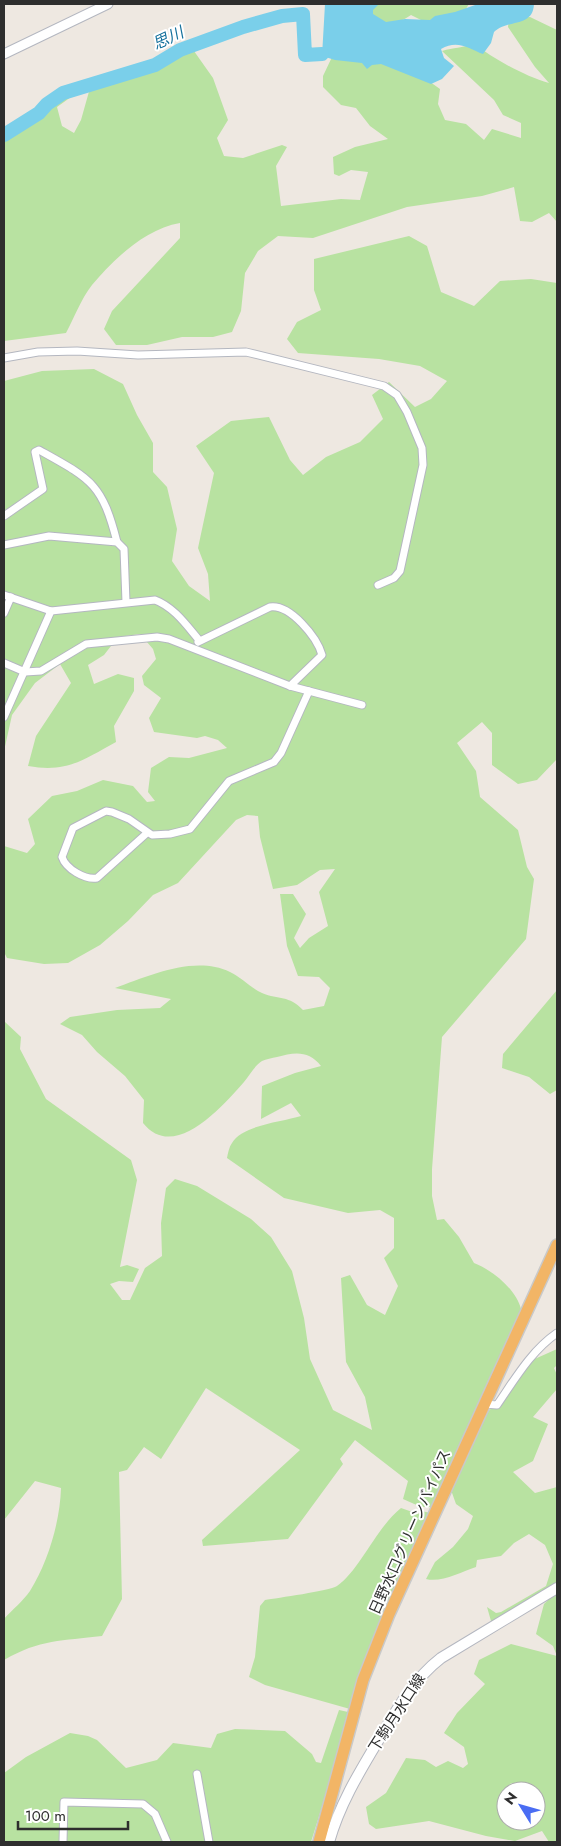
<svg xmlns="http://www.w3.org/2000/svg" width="561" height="1846" font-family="Jost,'Noto Sans JP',sans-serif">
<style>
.green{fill:#b8e2a1;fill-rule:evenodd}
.water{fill:#7acfea}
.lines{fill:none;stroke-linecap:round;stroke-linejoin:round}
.river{stroke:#7acfea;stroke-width:14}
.minor-casing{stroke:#b4b7c0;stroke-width:9}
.tertiary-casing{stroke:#b4b7c0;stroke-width:11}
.secondary-casing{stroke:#b4b7c0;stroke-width:12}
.trunk-casing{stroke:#c9c9c9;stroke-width:14}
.minor{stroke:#fff;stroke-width:7}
.tertiary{stroke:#fff;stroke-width:9}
.secondary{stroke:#fff;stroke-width:10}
.trunk{stroke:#f2b566;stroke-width:11}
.labels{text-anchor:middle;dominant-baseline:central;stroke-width:4;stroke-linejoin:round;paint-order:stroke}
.street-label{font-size:15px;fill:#2e2e2e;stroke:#fff}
.water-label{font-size:16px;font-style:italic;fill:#14709c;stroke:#fff}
</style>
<rect width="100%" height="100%" fill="#eee8e1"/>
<!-- green -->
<g class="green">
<path d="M376,4h93l-7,11 -37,7 -14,-7c-16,10 -20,11 -39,3l-1,-9z"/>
<path d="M530,17l27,13v192l-8,-9 -17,9 -12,-1 -6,-34 -32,9 -75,11 -94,31 -35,-2 -20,15 -13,22 -4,38 -9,21 -19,5h-31l-35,8h-31l-12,-16 8,-18 68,-73v-15c-35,6 -66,36 -88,62 -11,14 -18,33 -26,48l-62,8v-203l36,-22 19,-17 29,-11 -1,2 -16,7 -14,10 5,19 12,7 7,-13 9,-32 24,-10 16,-2 59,-32 24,34 15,42 -11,18 7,18 19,2 39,-13 5,2 -11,19 5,40 60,-7 19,1 8,-28 -17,-2 -12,6 -5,-2 -1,-17 22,-10 33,-8 -18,-13 -14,-18 -15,-3 -18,-18v-11l9,-19 63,8 21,7 24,17 -2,15 7,16 21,4 18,16 8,-11 29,9v-15l-18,-8 -9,-15 -52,-49c12,-4 20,-2 31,-8 21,16 51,33 76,40l-14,-16 -27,-40 1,-9z"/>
<path d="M409,236l18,10 14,46 33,14 26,-25 31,-2 26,4v476l-20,21 -19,4 -26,-19v-32l-10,-11 -25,21 19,28 4,26 38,33 9,37 7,12 -8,60 -84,98 -10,132v27l5,24 7,-1 15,18 15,26c18,7 42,26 47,46l-90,198h-10l-18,-8 5,-18 -53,-41 -15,19 3,5 -55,75 -85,7 -1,-6 98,-90 -94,-62 -45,71 -17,-12 -17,23 -8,2 3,127 -20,37c-40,5 -62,3 -98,24v-41c8,-9 19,-18 26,-28 18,-29 30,-69 31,-103l-26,-7 -31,39v-499l17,16 -1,12 26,50 85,61 6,20 -17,87 7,-2 12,4 -6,13 -14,-1 -9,3 12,16h8l15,-32 17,-12 -1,-33 5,-35 9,-9 22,7 54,33 20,18 21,34 12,47 6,41 23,51 39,20 -7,-33 -19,-35 -5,-84 9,-3 17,30 18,10 13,-29 -14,-28 10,-10v-30l-14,-8 -32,3 -64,-15 -57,-40c1,-5 2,-11 5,-15 10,-18 50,-21 69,-27l-10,-13 -30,16 1,-33 33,-13 26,-7c-12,-16 -27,-14 -44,-9 -5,1 -11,2 -15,4 -7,4 -13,15 -18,21 -22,25 -70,80 -101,41l1,-23 -19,-24 -28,-24 -15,-17 -22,-11 10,-7 47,-7 43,-2 11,-9 -56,-11c34,-12 79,-33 115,-16 11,5 21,16 32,21 17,7 27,2 41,17l21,-4 6,-18 -11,-11 -21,-1 -11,-30 -7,-52h13l13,20 -12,24 6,10 9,-10 19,-12 -9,-34 16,-23 -15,1 -23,15 -24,4 -13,-52 -2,-21 -11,-1 -11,5 -58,63 -25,12 -25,26 -28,24 -32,18 -24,1 -37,-6 -3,-6v-106l23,7 8,-9 -7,-25 24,-23 25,-5 26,-11 30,6 14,16 8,-1 -7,-9 3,-24 18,-11 20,1 38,-10 -9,-8 -13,-4 -8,2 -43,-6 -5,-14 12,-20 -17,-13 -2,-9 14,-17 -3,-10 -13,-15 -22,3 -14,18 -16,10 6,19 24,-10 16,4v13l-20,35 2,16c-33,18 -49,31 -88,24l8,-30 35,-53 -11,-19 -25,19 -23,32 -8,36v-370l38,-10 52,-2 29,15 14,31 16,28v29l14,15 10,42 -5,32 17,25 21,15 -2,-27 -10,-26 16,-75 -18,-27 35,-25 38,-4 21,43 13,15 23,-18 34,-15 23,-23 -11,-24 17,-13 26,25 16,-8 16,-18 -27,-15 -41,-7 -81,-6 -11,-14 10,-17 24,-12 -7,-20v-31z"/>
<path d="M557,990v100l-7,4 -21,-17 -27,-9 1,-14z"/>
<path d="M557,1349v16l-3,3 3,7v14l-24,28 15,7 -15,37 -20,11 22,21 22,-6v96l-61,39 -5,-1 -4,-14 9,6 5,-1 45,-26 7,-22 -8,-19 -16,-11 -15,9 -13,13 -24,4 -1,7c-15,5 -35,16 -50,12l9,-17 18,-15 15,-18 5,-13 -17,-12 -5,-14 28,-69 26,-27 23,-32z"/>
<path d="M401,1508l17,6 4,-3 8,2 -80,196 -85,-24 -16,-8 6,-20 5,-51 5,-6c12,-2 64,-9 72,-14 23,-16 39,-58 64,-78z"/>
<path d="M557,1591v251h-8l-7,-11 -27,10 -29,-5 -57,-15 -53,8 -7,-5 -3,-17 20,-14 20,-35 19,2 11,7 12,-6 15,7 5,-4 -4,-17 -20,-14 13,-20 28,-29 -11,-10 5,-14 32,-16 46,12 -4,-10 -17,-12 8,-30zM506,1791h30v30h-30z"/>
<path d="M339,1710l9,2 -15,59 -22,71h-307v-69l22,-16 44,-24 18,3 9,4 29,28 31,-8 16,-17 38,5 6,-14 18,-5 50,2 27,23 4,8 5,1z"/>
</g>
<!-- water -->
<path class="water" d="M325,4h54l-6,6v4l13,8 19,-3 25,1 5,-4 20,-4 23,-8h56c-1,24 -27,15 -40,28l-3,11 -8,11c-14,-5 -25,-15 -42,-5l3,9 10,8 -12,13 -11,5 -50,-20 -9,1 -5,4 -5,-6 -27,-3 -13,-4z"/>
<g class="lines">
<!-- river -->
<path class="river" d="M4,135l35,-22 8,-9 16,-11 92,-28 25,-15 63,-23 39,-11 21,-2 2,41 17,-1"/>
<defs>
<g id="minor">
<path d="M4,358l34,-6 39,-1 61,4 108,-3 138,34 13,9 10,17 15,36 1,17 -23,106 -6,7 -16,7"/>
<path d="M4,516l39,-27 -8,-37 4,-2c52,29 63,33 78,92"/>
<path d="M4,545l45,-9 68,6 7,7 2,53"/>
<path d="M4,595l47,16 104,-11c19,7 32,26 44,40"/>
<path d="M4,613l7,-16"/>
<path d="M198,642l72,-35c20,-3 47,30 52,48l-32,31"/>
<path d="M4,663l21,9 16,-1 45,-27 71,-7 12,2 121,47 72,19"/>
<path d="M4,717l47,-106"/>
<path d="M147,833l-50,45c-12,2 -31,-9 -35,-21l11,-29 33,-17 6,1 17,7 23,16 18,-1 20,-5 39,-48 45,-19 7,-9 28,-62"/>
<path d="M484,1404l13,1c18,-26 34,-54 60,-72"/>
<path d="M197,1774l12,68"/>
<path d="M63,1842l1,-40 79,2 12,10 12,28"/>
</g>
<path id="tertiary" d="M4,54l104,-50"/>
<path id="secondary" d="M329,1842c11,-39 31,-71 52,-106 17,-29 33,-57 60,-78l116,-70"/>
<path id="trunk" d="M319,1842l44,-162 26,-66 168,-369"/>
</defs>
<!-- minor casing -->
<use href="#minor" class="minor-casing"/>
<!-- tertiary casing -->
<use href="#tertiary" class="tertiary-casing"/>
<!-- secondary casing -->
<use href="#secondary" class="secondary-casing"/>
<!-- trunk casing -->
<use href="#trunk" class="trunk-casing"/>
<!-- minor -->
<use href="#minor" class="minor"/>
<!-- tertiary -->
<use href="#tertiary" class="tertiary"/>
<!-- secondary -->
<use href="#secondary" class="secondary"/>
<!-- trunk -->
<use href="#trunk" class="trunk"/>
</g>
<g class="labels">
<!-- street labels -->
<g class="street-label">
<text transform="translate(410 1532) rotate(-66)">日野水口グリーンバイパス</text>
<text transform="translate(397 1713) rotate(-57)">下駒月水口線</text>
</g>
<!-- water labels -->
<g class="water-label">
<text transform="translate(168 38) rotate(-25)">思川</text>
</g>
</g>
<!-- border -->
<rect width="561" height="1846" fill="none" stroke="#2e2e2e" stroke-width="10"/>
<!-- north arrow -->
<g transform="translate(521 1806) rotate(307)"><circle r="24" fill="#ffffff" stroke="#ababab"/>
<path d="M0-4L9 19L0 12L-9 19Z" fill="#4a6df3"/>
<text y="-8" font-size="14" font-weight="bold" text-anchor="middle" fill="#2e2e2e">N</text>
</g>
<!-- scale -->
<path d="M18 1821v8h110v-8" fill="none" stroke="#2e2e2e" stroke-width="2.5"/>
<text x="25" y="1821" font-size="15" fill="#2e2e2e" stroke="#ffffff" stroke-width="4" paint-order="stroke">100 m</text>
</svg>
